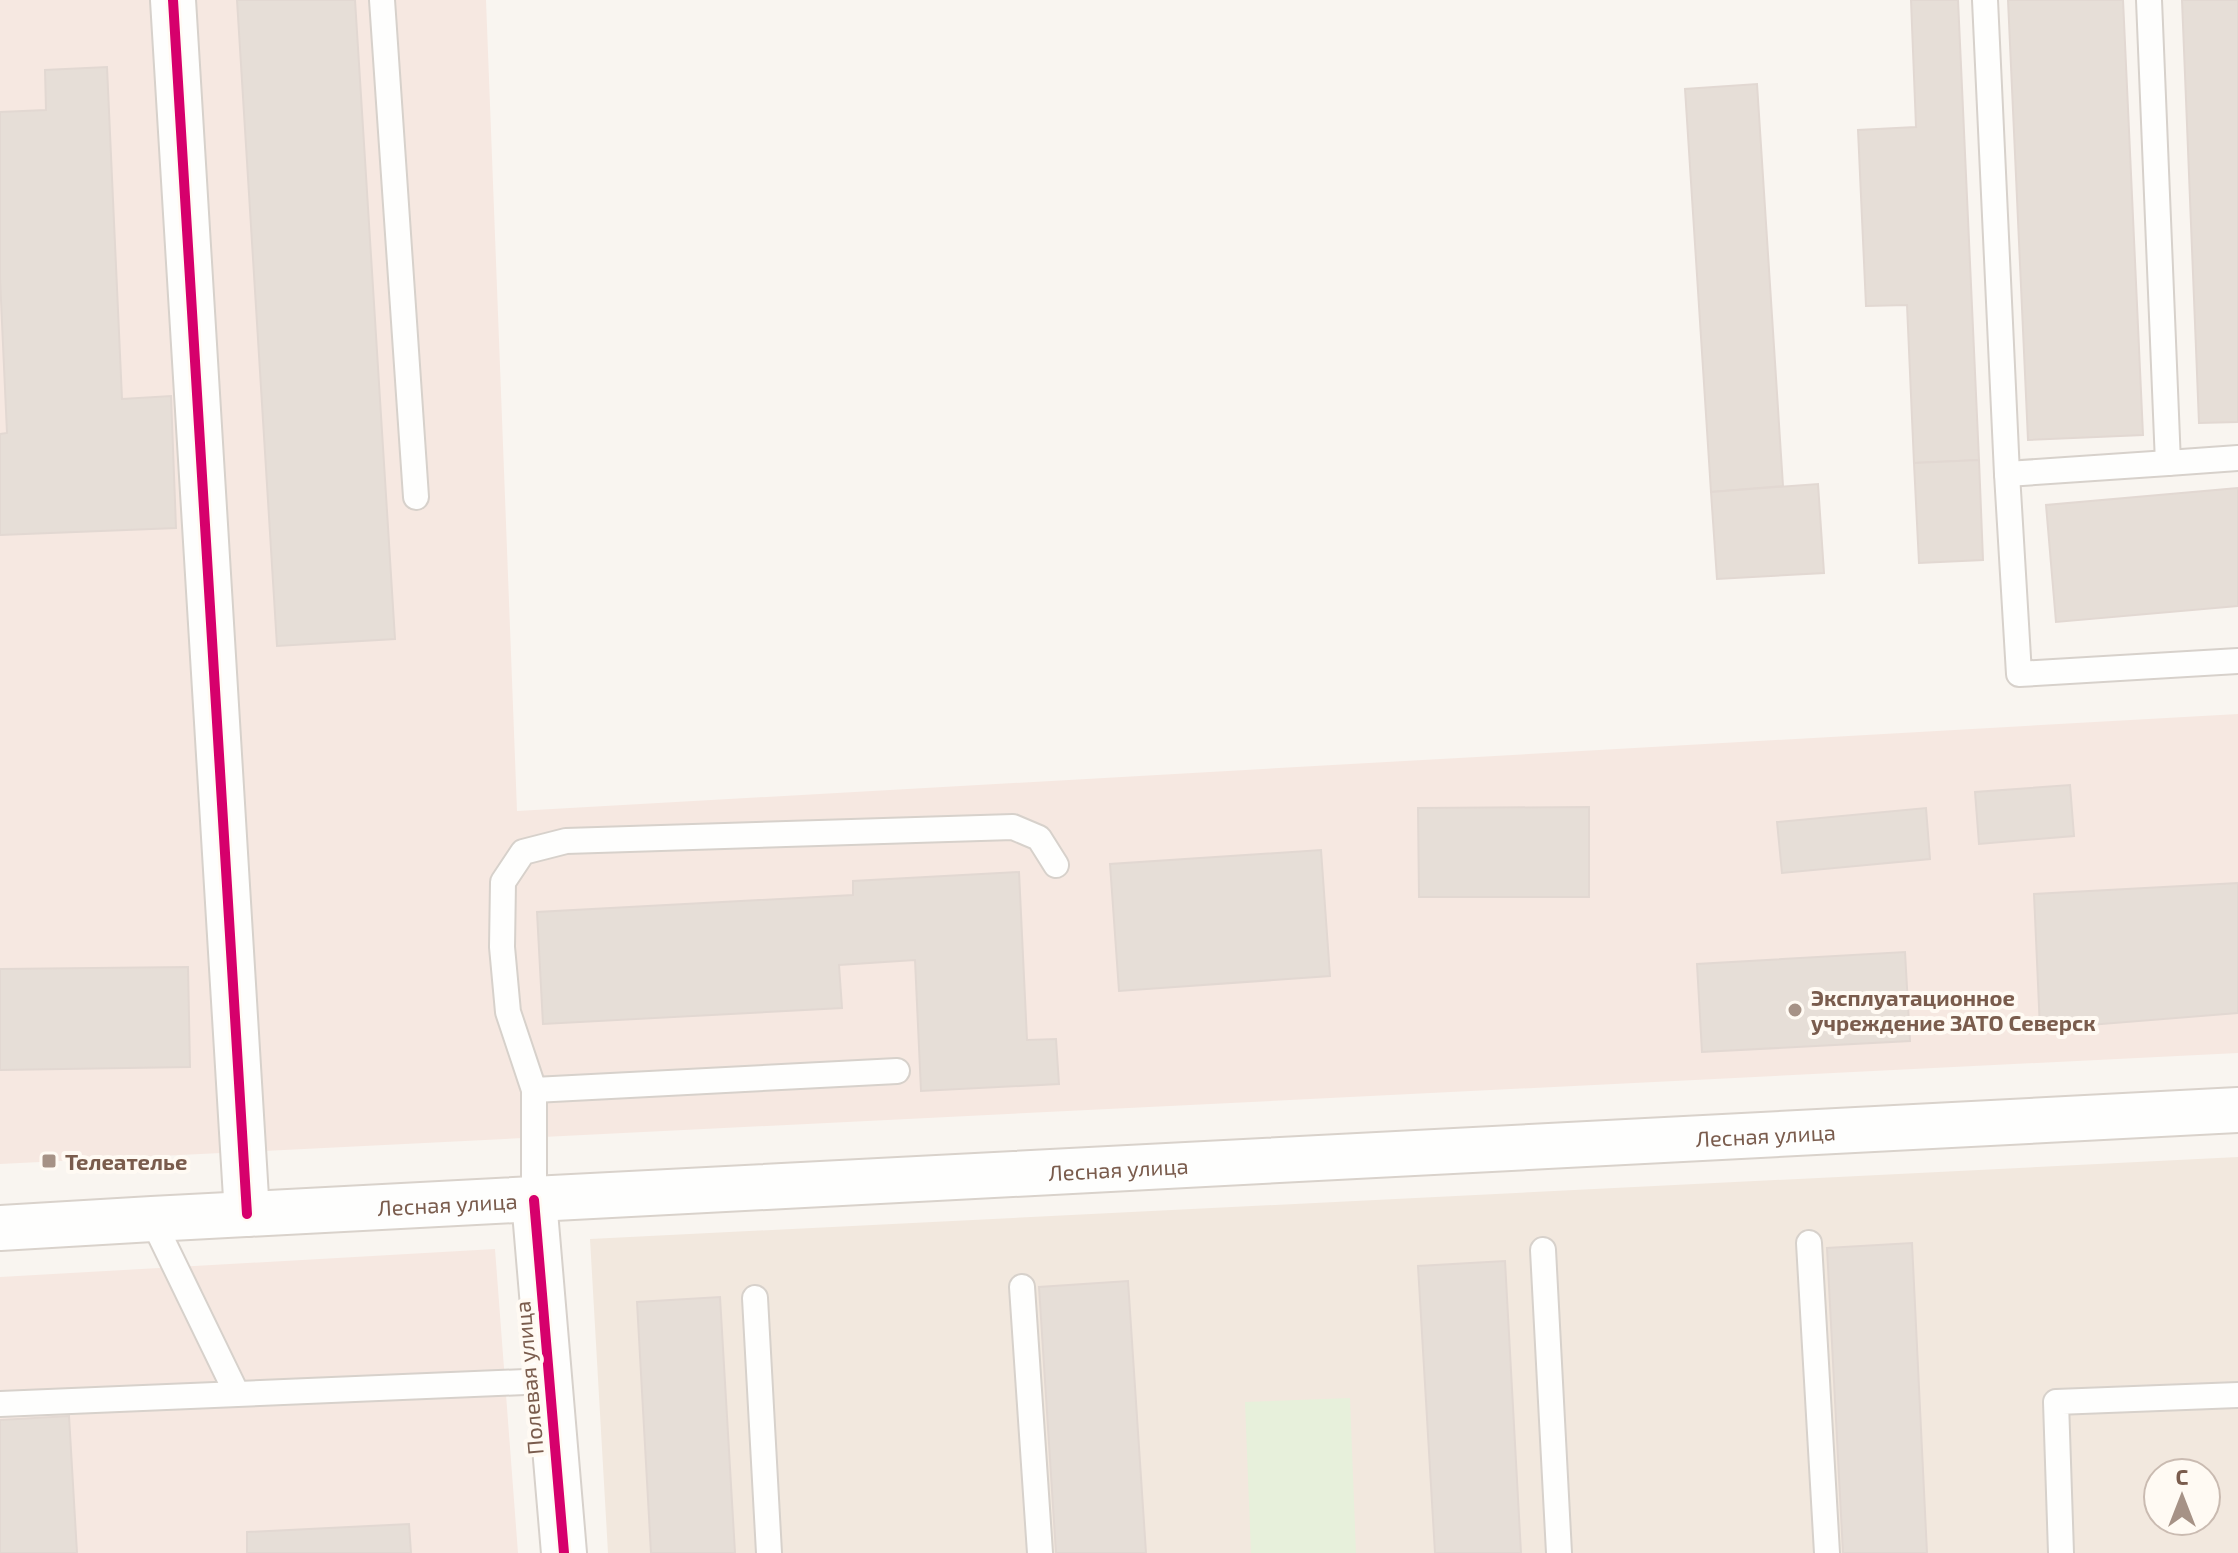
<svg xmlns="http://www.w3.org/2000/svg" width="2238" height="1553" font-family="'Exo 2',sans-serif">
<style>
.residential{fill:#f2e8de;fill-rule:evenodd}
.commercial{fill:#f6e8e1}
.green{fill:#e7f0db}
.building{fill:#e6ded7;stroke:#e2d8d2;stroke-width:2}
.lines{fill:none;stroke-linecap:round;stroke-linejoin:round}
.service-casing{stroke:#d7d1cb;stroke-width:28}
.minor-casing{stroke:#d7d1cb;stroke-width:48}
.secondary-casing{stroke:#d9d2cb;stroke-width:48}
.service{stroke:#fefefd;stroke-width:24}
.minor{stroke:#fefefd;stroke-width:44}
.secondary{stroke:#fefefd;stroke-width:44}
.cycleway-casing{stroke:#fffaf3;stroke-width:15}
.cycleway{stroke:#d6006c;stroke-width:10}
.poi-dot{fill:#a69286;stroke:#fffaf3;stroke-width:3}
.labels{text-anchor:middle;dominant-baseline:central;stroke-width:8;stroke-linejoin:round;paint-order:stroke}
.poi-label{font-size:22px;font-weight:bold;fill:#7a5c4d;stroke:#fffaf3;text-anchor:start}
.street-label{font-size:22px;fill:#7a5c4d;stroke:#fffaf3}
</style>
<rect width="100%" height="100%" fill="#f9f5f0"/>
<!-- residential -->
<path class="residential" d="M2238,1157v396h-1630l-18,-314zM2158,1473h48v48h-48z"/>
<!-- commercial -->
<g class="commercial">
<path d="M0,0h486l31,811 1721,-97v339l-2238,111z"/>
<path d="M495,1249l23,304h-518v-276z"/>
</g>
<!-- green -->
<path class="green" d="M1350,1398l6,155h-105l-6,-151z"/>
<!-- building -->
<g class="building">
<path d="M237,0h118l40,639 -118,7z"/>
<path d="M1911,0h47l21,460 -65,3 -7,-158 -41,1 -8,-176 58,-3z"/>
<path d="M2008,0h115l20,435 -115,5z"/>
<path d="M2182,0h56v422l-39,1z"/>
<path d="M107,67l15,332 49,-3 5,132 -176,7v-101l7,-1 -7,-155v-166l46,-2 -1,-40z"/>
<path d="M1757,84l26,402 -72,6 -26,-403z"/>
<path d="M1979,460l4,100 -64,3 -5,-100z"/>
<path d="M1818,484l6,89 -107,6 -6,-87z"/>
<path d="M2238,488v118l-182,16 -10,-117z"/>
<path d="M2070,785l4,51 -95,8 -4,-52z"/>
<path d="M1589,807v90h-170l-1,-89z"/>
<path d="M1926,808l4,51 -148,14 -5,-51z"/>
<path d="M1321,850l9,126 -211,15 -9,-127z"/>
<path d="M1019,872l8,168 29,-1 3,45 -138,7 -6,-131 -76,5 3,43 -299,16 -6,-112 316,-17v-14z"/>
<path d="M2238,883v130l-198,16 -6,-135z"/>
<path d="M1905,952l5,89 -208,11 -5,-88z"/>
<path d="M188,967l2,100 -190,3v-101z"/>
<path d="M1912,1243l15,310h-84l-16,-305z"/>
<path d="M1505,1261l16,292h-86l-17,-287z"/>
<path d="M1128,1281l18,272h-90l-17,-266z"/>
<path d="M720,1297l15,256h-84l-14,-251z"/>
<path d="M69,1416l8,137h-77v-133z"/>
<path d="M409,1524l2,29h-164v-21z"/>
</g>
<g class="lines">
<defs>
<g id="service">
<path d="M382,0l34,497"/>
<path d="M1985,0l22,474 161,-11"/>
<path d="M2149,0l19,463 70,-5"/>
<path d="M2007,474l12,200 219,-13"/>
<path d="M534,1090l363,-19"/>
<path d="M534,1200v-110l-26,-78 -6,-65 1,-65 20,-30 43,-11 447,-14 26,11 17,27"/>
<path d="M152,1219l84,173"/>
<path d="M1809,1243l18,310"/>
<path d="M1543,1250l16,303"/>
<path d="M1022,1287l18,266"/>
<path d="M755,1298l14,255"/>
<path d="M0,1404l548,-23"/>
<path d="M2061,1553l-5,-151 182,-7"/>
</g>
<g id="minor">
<path d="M173,0l74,1214"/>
<path d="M534,1200l30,353"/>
</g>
<g id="secondary">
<path id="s1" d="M0,1228l152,-9 2086,-109"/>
</g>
</defs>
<!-- service casing -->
<use href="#service" class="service-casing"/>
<!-- minor casing -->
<use href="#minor" class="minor-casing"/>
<!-- secondary casing -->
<use href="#secondary" class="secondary-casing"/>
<!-- service -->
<use href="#service" class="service"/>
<!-- minor -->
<use href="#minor" class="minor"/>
<!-- secondary -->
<use href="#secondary" class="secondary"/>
<defs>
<g id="cycleway">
<path d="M173,0l74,1214"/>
<path d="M534,1200l30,353"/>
</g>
</defs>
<!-- cycleway casing -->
<use href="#cycleway" class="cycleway-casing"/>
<!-- cycleway -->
<use href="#cycleway" class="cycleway"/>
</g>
<!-- markers -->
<g class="poi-dot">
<circle cx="1795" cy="1010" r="8"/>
<rect x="41" y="1153" width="16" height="16" rx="4"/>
</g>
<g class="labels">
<!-- poi labels -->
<g class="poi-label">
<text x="1811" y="997">Эксплуатационное<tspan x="1811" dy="25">учреждение ЗАТО Северск</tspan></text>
<text x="65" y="1161">Телеателье</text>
</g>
<!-- street labels -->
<g class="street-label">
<text stroke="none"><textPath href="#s1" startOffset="1768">Лесная улица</textPath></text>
<text stroke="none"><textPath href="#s1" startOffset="1120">Лесная улица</textPath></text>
<text stroke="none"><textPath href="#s1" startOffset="448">Лесная улица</textPath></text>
<text transform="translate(528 1378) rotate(-95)">Полевая улица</text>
</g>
</g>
<!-- north arrow -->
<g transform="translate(2182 1497)"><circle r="38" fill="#fffaf3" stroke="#cabbb1" stroke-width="2"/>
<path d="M0-6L14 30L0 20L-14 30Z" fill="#a69286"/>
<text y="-12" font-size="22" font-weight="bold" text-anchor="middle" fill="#7a5c4d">С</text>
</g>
</svg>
